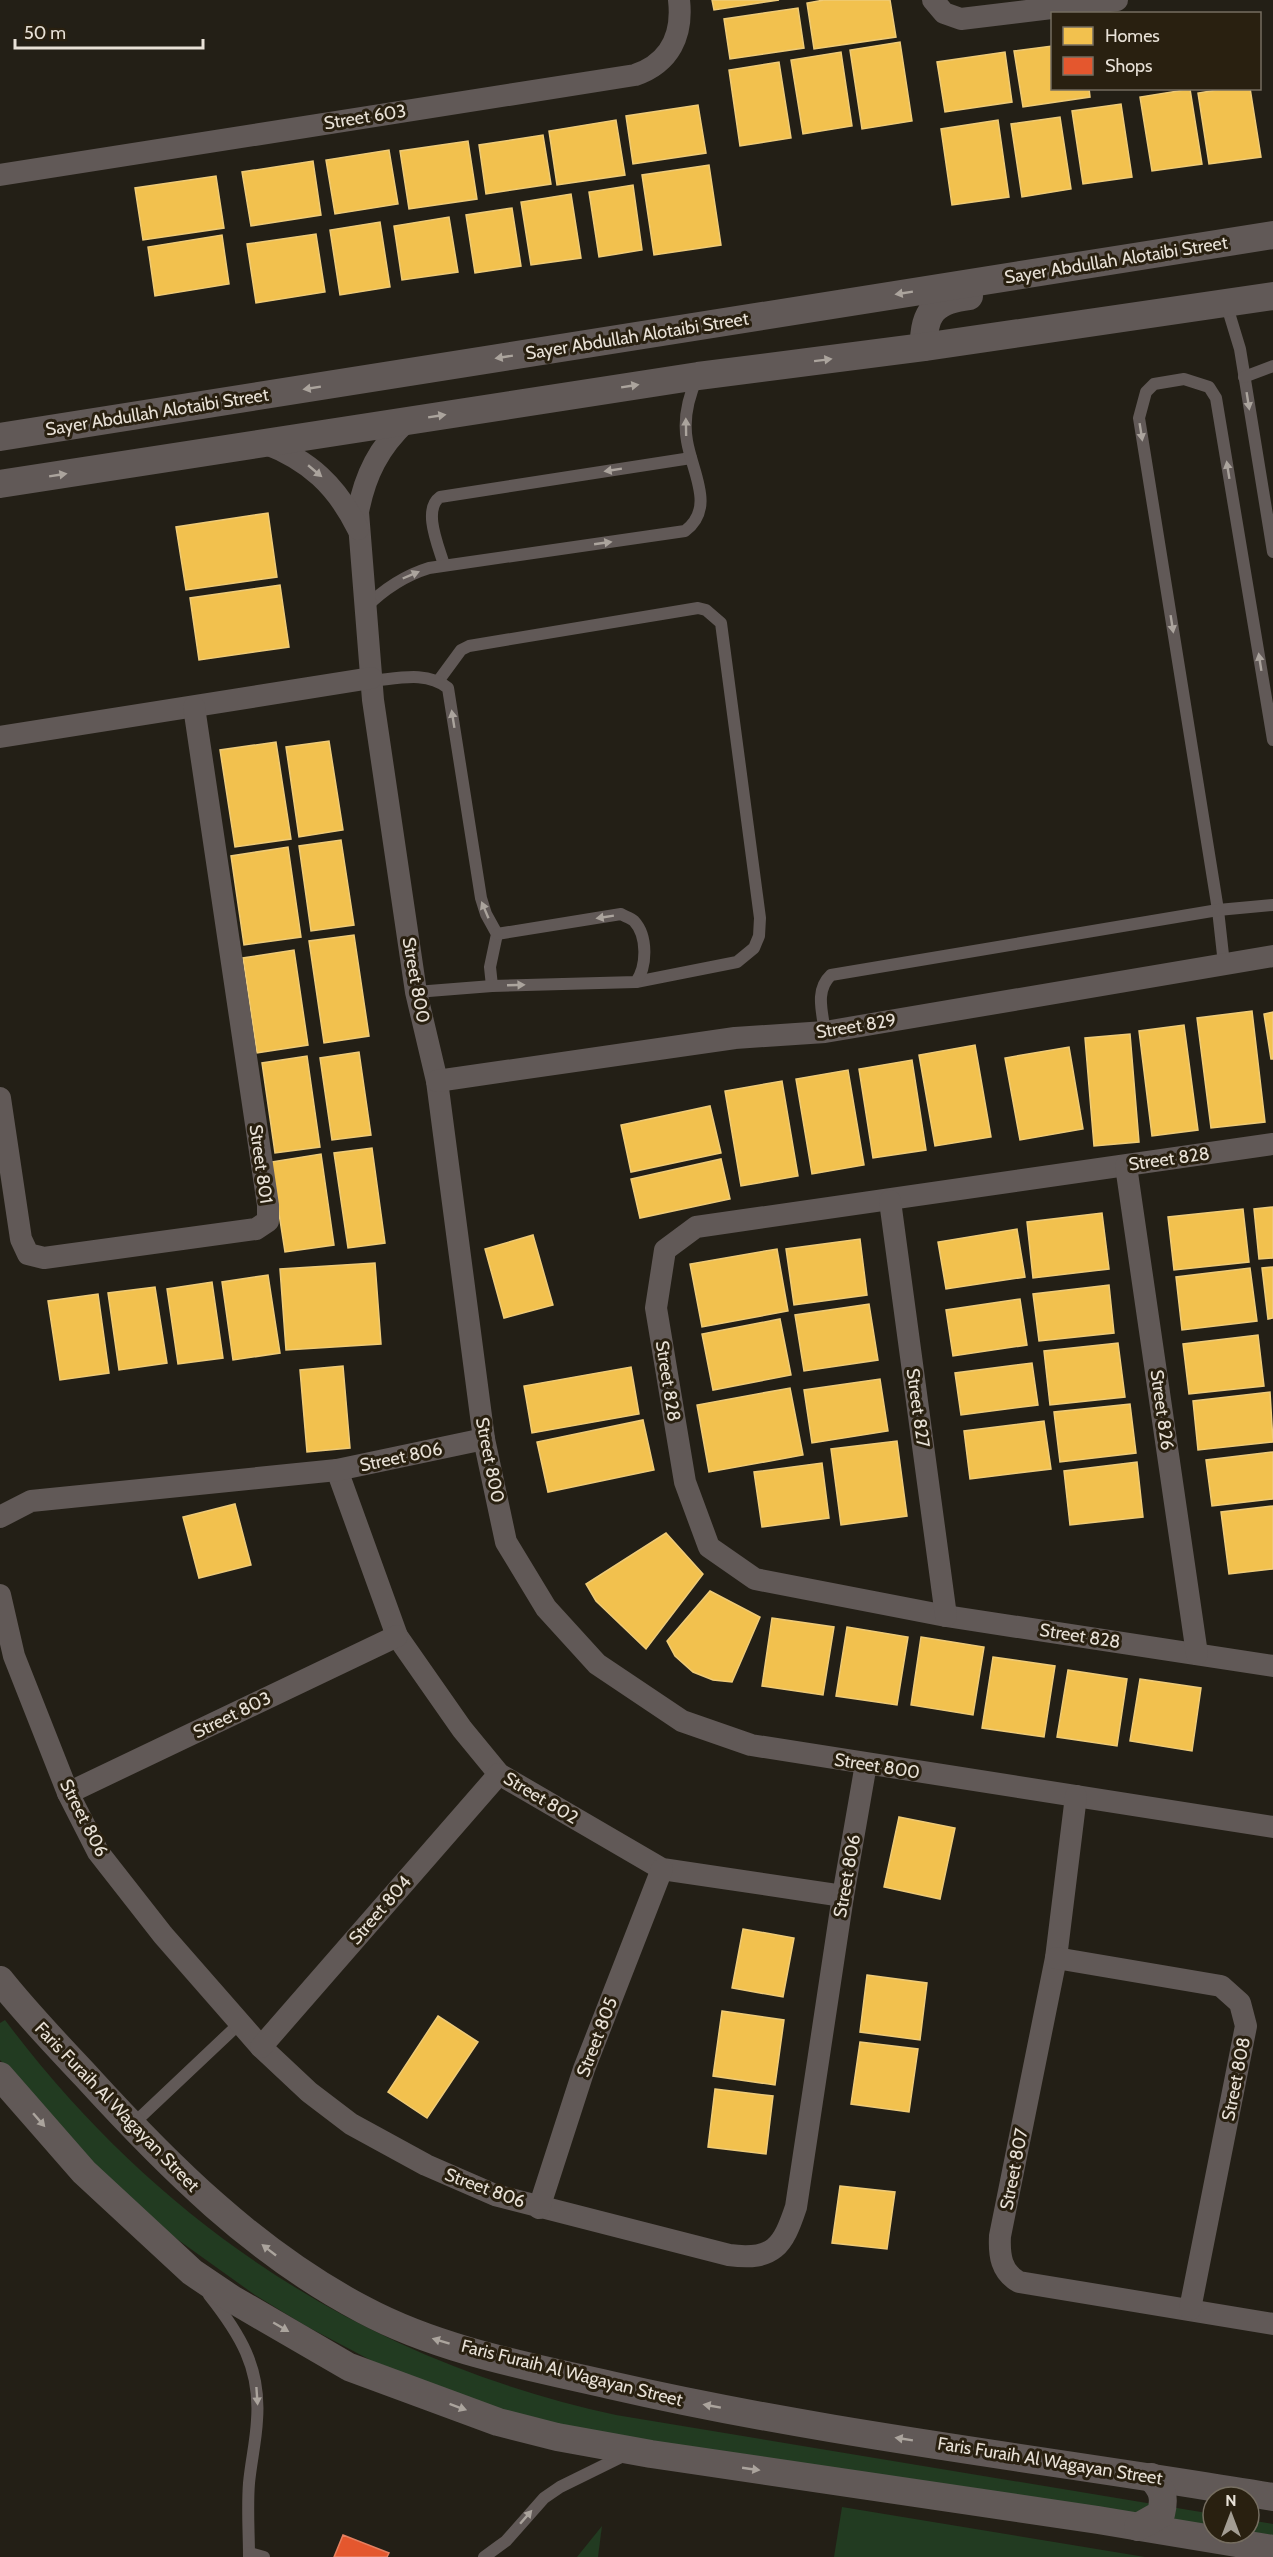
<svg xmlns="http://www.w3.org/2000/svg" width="1273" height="2557" font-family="Cabin,sans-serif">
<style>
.green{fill:#223b21}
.homes{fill:#f2c14e;stroke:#efcb77;stroke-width:1.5}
.shops{fill:#e4572e;stroke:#e58061;stroke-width:1.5}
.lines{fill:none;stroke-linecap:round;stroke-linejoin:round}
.service{stroke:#615957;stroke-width:12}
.minor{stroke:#615957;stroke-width:22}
.tertiary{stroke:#615957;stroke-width:28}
.oneway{fill:#aba49d}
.labels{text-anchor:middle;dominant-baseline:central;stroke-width:6;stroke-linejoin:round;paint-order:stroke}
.street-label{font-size:18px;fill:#e8e1d7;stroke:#292010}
</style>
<rect width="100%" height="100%" fill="#231f16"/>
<!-- green -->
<g class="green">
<path d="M5,2020c155,206 359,340 611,395l597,99v19h36v-13l24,4v28l-735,-128 -162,-61 -70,-37 -51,-31 -81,-58 -56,-48 -118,-129v-37z"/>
<path d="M842,2507l303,50h-311z"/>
<path d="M602,2526l-4,31h-21z"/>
</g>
<!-- homes -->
<g class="homes">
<path d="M712,0h67l-65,10z"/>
<path d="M824,0h66l6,37 -82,12 -7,-46z"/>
<path d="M798,8l6,40 -74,11 -6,-40z"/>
<path d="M900,42l12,79 -50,8 -12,-79z"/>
<path d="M1052,46v42h37l1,9 -67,10 -9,-56z"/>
<path d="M841,52l11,74 -49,8 -12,-74z"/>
<path d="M1005,52l7,50 -67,10 -8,-50z"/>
<path d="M779,62l12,76 -51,8 -11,-76z"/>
<path d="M1229,88h21l11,69 -52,7 -11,-71z"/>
<path d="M1190,89l12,75 -50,7 -12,-74z"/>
<path d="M1121,104l11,73 -49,7 -11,-73z"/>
<path d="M698,105l8,48 -73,11 -7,-48z"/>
<path d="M1060,117l11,72 -49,8 -11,-73z"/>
<path d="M616,120l9,55 -68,10 -8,-54z"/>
<path d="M998,120l11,77 -57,8 -11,-76z"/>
<path d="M543,135l8,49 -65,10 -7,-49z"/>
<path d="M468,141l9,58 -68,10 -9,-58z"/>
<path d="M389,150l9,54 -63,10 -9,-54z"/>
<path d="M313,161l8,54 -70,11 -9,-54z"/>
<path d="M709,165l12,80 -67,10 -12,-80z"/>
<path d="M216,176l8,52 -81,12 -8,-52z"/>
<path d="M633,185l9,65 -43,7 -10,-65z"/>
<path d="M571,194l10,64 -50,7 -10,-63z"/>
<path d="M512,208l9,58 -46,7 -9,-58z"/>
<path d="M449,217l9,55 -56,8 -8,-54z"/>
<path d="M380,222l10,65 -50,8 -10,-65z"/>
<path d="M316,234l9,58 -69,11 -9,-59z"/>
<path d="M222,235l7,49 -74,12 -7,-49z"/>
<path d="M268,513l9,64 -91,13 -10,-63z"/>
<path d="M280,585l9,62 -90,13 -9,-62z"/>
<path d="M329,741l14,89 -44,7 -13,-90z"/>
<path d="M276,742l15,97 -56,8 -15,-97z"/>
<path d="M341,840l13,85 -43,6 -12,-85z"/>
<path d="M288,847l13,90 -57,8 -13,-89z"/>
<path d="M354,935l15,101 -45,7 -15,-102z"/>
<path d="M294,950l14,95 -51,8 -14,-95z"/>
<path d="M1252,1011l13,111 -54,6 -14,-110z"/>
<path d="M1273,1012v47h-2l-7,-45z"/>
<path d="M1184,1025l14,105 -46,6 -13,-105z"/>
<path d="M1130,1034l9,108 -45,4 -9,-108z"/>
<path d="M975,1045l16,92 -56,9 -16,-91z"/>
<path d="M1069,1047l14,82 -63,11 -15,-82z"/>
<path d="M359,1052l12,83 -39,5 -12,-82z"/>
<path d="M307,1056l13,91 -45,6 -13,-90z"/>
<path d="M912,1060l14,90 -53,8 -14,-89z"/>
<path d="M848,1070l16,95 -52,9 -16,-95z"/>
<path d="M782,1081l16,95 -57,10 -16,-95z"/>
<path d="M710,1106l11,47 -90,19 -10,-47z"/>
<path d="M372,1148l13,95 -37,5 -14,-95z"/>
<path d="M321,1154l13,91 -49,7 -14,-90z"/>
<path d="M721,1159l9,40 -90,19 -9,-39z"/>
<path d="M1273,1207v51l-14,1 -5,-50z"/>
<path d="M1243,1209l6,53 -75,8 -6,-53z"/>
<path d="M1102,1213l7,56 -76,9 -6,-56z"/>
<path d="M1017,1229l8,48 -79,12 -8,-47z"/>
<path d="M533,1235l20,70 -49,13 -19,-69z"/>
<path d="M860,1239l7,56 -73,10 -8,-56z"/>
<path d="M777,1249l11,62 -86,16 -12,-63z"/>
<path d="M375,1263l6,81 -95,6 -6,-81z"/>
<path d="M1273,1267v51l-5,1 -6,-51z"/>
<path d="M1250,1268l7,53 -75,9 -6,-53z"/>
<path d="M268,1275l12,78 -47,7 -11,-78z"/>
<path d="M212,1282l11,76 -45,6 -11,-75z"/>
<path d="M1109,1285l5,48 -75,8 -6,-47z"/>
<path d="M155,1287l12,76 -48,7 -11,-77z"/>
<path d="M98,1294l11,79 -49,7 -12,-79z"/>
<path d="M1020,1299l7,46 -74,11 -7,-46z"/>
<path d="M869,1304l9,56 -74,11 -9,-56z"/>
<path d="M780,1319l11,56 -78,15 -11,-56z"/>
<path d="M1258,1335l6,51 -75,8 -6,-50z"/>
<path d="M1118,1343l7,54 -75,8 -6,-54z"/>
<path d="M1032,1363l6,42 -77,10 -6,-42z"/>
<path d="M343,1366l7,82 -43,4 -7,-82z"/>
<path d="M631,1367l8,47 -107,19 -8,-47z"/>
<path d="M880,1379l8,52 -76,12 -8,-53z"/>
<path d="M790,1388l13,67 -94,17 -12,-67z"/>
<path d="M1270,1392l3,50 -75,8 -5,-49z"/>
<path d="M1130,1404l6,49 -76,9 -6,-50z"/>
<path d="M643,1420l11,50 -106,22 -11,-50z"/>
<path d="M1044,1421l7,48 -81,10 -6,-48z"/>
<path d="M897,1441l10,75 -66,9 -10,-76z"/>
<path d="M1273,1452v47l-61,7 -6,-46z"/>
<path d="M1137,1462l6,55 -73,8 -6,-54z"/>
<path d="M822,1463l7,55 -67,9 -8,-55z"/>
<path d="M235,1504l16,61 -52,13 -16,-61z"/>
<path d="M1273,1506v63l-44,5 -8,-62z"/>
<path d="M666,1533l37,41 -57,75 -50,-48 -10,-17z"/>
<path d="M710,1591l50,26 -28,65 -19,-2 -20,-8 -18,-16 -8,-15z"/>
<path d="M772,1618l62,9 -11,68 -61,-9z"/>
<path d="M847,1627l61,10 -11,68 -61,-9z"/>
<path d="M921,1637l63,10 -11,68 -62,-10z"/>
<path d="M993,1657l62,9 -11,71 -62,-9z"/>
<path d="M1068,1670l59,9 -10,67 -60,-9z"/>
<path d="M1140,1679l61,9 -9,63 -62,-10z"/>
<path d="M899,1817l56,11 -15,71 -56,-12z"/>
<path d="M743,1929l51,9 -11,59 -51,-9z"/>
<path d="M867,1975l60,8 -7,57 -60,-8z"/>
<path d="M722,2011l62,9 -9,65 -62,-9z"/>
<path d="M438,2016l40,26 -51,76 -39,-26z"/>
<path d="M860,2042l58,7 -9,63 -58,-8z"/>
<path d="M715,2089l58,7 -7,58 -58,-7z"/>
<path d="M840,2186l55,6 -8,57 -55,-6z"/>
</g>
<!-- shops -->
<path class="shops" d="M343,2535l46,18 -2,4h-53z"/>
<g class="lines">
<!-- service -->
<g class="service">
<path d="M1226,303l14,46 33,203"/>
<path d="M1244,377l29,-11"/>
<path d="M444,565c-5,-18 -22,-55 -4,-68l251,-39"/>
<path d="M365,608c19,-19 38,-32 64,-40l256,-37c31,-23 7,-59 2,-90 -4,-22 1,-43 10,-63"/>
<path d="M439,680l22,-30 8,-4 229,-38 8,2 15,13 39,295 -1,18 -5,12 -17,14 -101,20"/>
<path d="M371,681c25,-2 55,-11 77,7l33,210 5,16 11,20 -7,33 2,19"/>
<path d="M1224,964l-6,-54 -79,-492 7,-26 8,-8 30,-5 25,8 7,11 57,342"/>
<path d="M416,992l76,-6 144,-4c11,-15 12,-46 -2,-61 -3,-3 -10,-5 -13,-7l-124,20"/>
<path d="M825,1032c-3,-21 -10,-42 6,-57l387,-65 55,-5"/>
<path d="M132,2125l108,-102"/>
<path d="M209,2295c31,39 52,73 48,125 -1,21 -6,42 -8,63 -2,25 0,50 0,74"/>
<path d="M249,2553l15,4"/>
<path d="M484,2557l22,-16 38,-43 16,-11 65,-32"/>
</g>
<!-- minor -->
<g class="minor">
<path d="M933,0l11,13 17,6 156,-19"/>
<path d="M0,175l635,-100c35,-12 48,-40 44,-75"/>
<path d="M407,421c-28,26 -42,54 -49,91l15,188 43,292 21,89 47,358 22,103 40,66 51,56 85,57 69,24 522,82"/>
<path d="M264,443c45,17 73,43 94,86"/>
<path d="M0,737l371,-59"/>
<path d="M437,1081l298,-43 90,-6 448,-76"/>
<path d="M0,1098l21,141 7,15 16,4 212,-29 12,-8v-16l-74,-498"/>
<path d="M1273,1144l-577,83 -31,23 -9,58 29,174 24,65 46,32 191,37 327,50"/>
<path d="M1126,1166l71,488"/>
<path d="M890,1201l56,415"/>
<path d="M337,1470l60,166 65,93 37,45 163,95 181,27"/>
<path d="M0,1517l31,-16 306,-31 147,-31"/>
<path d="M0,1595l14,61 54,137 30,59 65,83 98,112 48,45 42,32 75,41 69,30 234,60c45,6 54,-9 67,-48l47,-311 23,-132"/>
<path d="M68,1793l329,-157"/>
<path d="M1076,1796l-20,162 -56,278c-1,19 1,36 19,46l254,42"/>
<path d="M1056,1958l165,28 19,17 6,23 -56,283"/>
<path d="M261,2047l238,-273"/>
<path d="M539,2208l45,-139 78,-200"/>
</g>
<!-- tertiary -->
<g class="tertiary">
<path d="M924,347c-1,-35 11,-47 45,-51"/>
<path d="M0,437l1273,-202"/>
<path d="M0,484l698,-108 226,-29 349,-51"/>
<path d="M0,1980c27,34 57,65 86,96 82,90 169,177 278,234 75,40 163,56 246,75 218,50 442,75 663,112"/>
<path d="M0,2076l84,96 108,100 40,27 117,68 149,55 59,15 94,17 447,66 175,29"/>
<path d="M1138,2527l23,-13c4,-17 2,-24 -10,-37"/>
</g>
</g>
<!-- one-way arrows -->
<defs><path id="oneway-solid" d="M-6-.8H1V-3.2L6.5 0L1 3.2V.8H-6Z" transform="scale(1.5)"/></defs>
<g class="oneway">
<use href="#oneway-solid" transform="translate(904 293) rotate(171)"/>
<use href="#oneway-solid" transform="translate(504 357) rotate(171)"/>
<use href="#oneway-solid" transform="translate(823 360) rotate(-7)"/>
<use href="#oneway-solid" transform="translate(630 386) rotate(-9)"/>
<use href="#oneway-solid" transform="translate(312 388) rotate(171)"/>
<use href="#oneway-solid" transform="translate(1248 401) rotate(81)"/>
<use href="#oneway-solid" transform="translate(437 416) rotate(-9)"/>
<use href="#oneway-solid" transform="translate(686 427) rotate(-91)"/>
<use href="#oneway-solid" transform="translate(1141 432) rotate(81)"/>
<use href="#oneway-solid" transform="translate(613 470) rotate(171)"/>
<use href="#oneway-solid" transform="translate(1228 470) rotate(-99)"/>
<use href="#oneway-solid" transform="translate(315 471) rotate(40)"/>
<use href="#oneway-solid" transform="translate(58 475) rotate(-9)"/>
<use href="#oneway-solid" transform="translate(603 543) rotate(-8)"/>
<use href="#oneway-solid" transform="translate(411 575) rotate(-23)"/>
<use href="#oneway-solid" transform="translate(1172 624) rotate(81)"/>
<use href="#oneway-solid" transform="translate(1260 662) rotate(-99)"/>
<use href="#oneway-solid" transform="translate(453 719) rotate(-99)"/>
<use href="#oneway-solid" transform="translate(485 910) rotate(-113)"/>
<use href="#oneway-solid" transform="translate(605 917) rotate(171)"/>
<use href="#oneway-solid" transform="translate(516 985) rotate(-2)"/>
<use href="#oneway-solid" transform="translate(39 2120) rotate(49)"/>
<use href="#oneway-solid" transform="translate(269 2250) rotate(-142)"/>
<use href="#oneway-solid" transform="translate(281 2327) rotate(30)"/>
<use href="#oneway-solid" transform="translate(441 2341) rotate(-163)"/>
<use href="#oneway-solid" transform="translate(257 2396) rotate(86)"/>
<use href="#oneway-solid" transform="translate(712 2406) rotate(-170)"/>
<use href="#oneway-solid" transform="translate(458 2407) rotate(20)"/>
<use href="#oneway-solid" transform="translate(904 2439) rotate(-171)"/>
<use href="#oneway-solid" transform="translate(751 2469) rotate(8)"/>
<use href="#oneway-solid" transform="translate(526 2517) rotate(-49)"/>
</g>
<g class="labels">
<!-- street labels -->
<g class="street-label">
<text transform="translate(365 117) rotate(-9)">Street 603</text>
<text transform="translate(1116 260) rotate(-9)">Sayer Abdullah Alotaibi Street</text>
<text transform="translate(637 336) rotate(-9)">Sayer Abdullah Alotaibi Street</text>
<text transform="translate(157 412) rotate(-9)">Sayer Abdullah Alotaibi Street</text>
<text transform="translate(416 980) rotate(80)">Street 800</text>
<text transform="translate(856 1026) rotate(-9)">Street 829</text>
<text transform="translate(1169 1159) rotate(-8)">Street 828</text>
<text transform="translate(261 1164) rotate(82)">Street 801</text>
<text transform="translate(668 1381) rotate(81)">Street 828</text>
<text transform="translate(918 1408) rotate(82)">Street 827</text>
<text transform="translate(1162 1410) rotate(82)">Street 826</text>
<text transform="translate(401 1457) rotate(-12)">Street 806</text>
<text transform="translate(490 1460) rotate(79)">Street 800</text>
<text transform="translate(1080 1636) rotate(9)">Street 828</text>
<text transform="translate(232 1715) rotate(-26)">Street 803</text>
<text transform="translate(877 1766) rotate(9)">Street 800</text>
<text transform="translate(541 1798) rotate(31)">Street 802</text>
<text transform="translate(84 1818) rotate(63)">Street 806</text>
<text transform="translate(847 1876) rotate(-80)">Street 806</text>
<text transform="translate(380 1910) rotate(-49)">Street 804</text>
<text transform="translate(597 2037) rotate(-69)">Street 805</text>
<text transform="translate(1236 2079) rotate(-79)">Street 808</text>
<text transform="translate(117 2107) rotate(46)">Faris Furaih Al Wagayan Street</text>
<text transform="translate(1014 2169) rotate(-79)">Street 807</text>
<text transform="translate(485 2188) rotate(20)">Street 806</text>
<text transform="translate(572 2373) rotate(14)">Faris Furaih Al Wagayan Street</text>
<text transform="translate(1050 2461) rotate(9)">Faris Furaih Al Wagayan Street</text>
</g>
</g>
<!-- legend -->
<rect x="1051" y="12" width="210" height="78" fill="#292010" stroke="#756d60" stroke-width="1.5"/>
<rect x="1063" y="27" width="30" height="18" fill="#f2c14e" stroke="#756d60" stroke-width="1.5"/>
<text x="1105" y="42" font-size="18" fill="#e8e1d7">Homes</text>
<rect x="1063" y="57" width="30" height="18" fill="#e4572e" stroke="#756d60" stroke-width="1.5"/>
<text x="1105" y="72" font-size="18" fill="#e8e1d7">Shops</text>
<!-- north arrow -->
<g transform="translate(1231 2515)"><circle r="28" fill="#292010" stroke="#756d60" stroke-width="1.5"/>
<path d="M0-4.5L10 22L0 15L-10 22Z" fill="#a39d93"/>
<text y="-9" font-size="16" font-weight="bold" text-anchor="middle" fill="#e8e1d7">N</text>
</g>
<!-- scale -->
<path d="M15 39v9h188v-9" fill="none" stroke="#e8e1d7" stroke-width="3"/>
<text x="24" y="39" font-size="18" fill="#e8e1d7" stroke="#292010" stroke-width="4.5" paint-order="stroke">50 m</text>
</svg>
